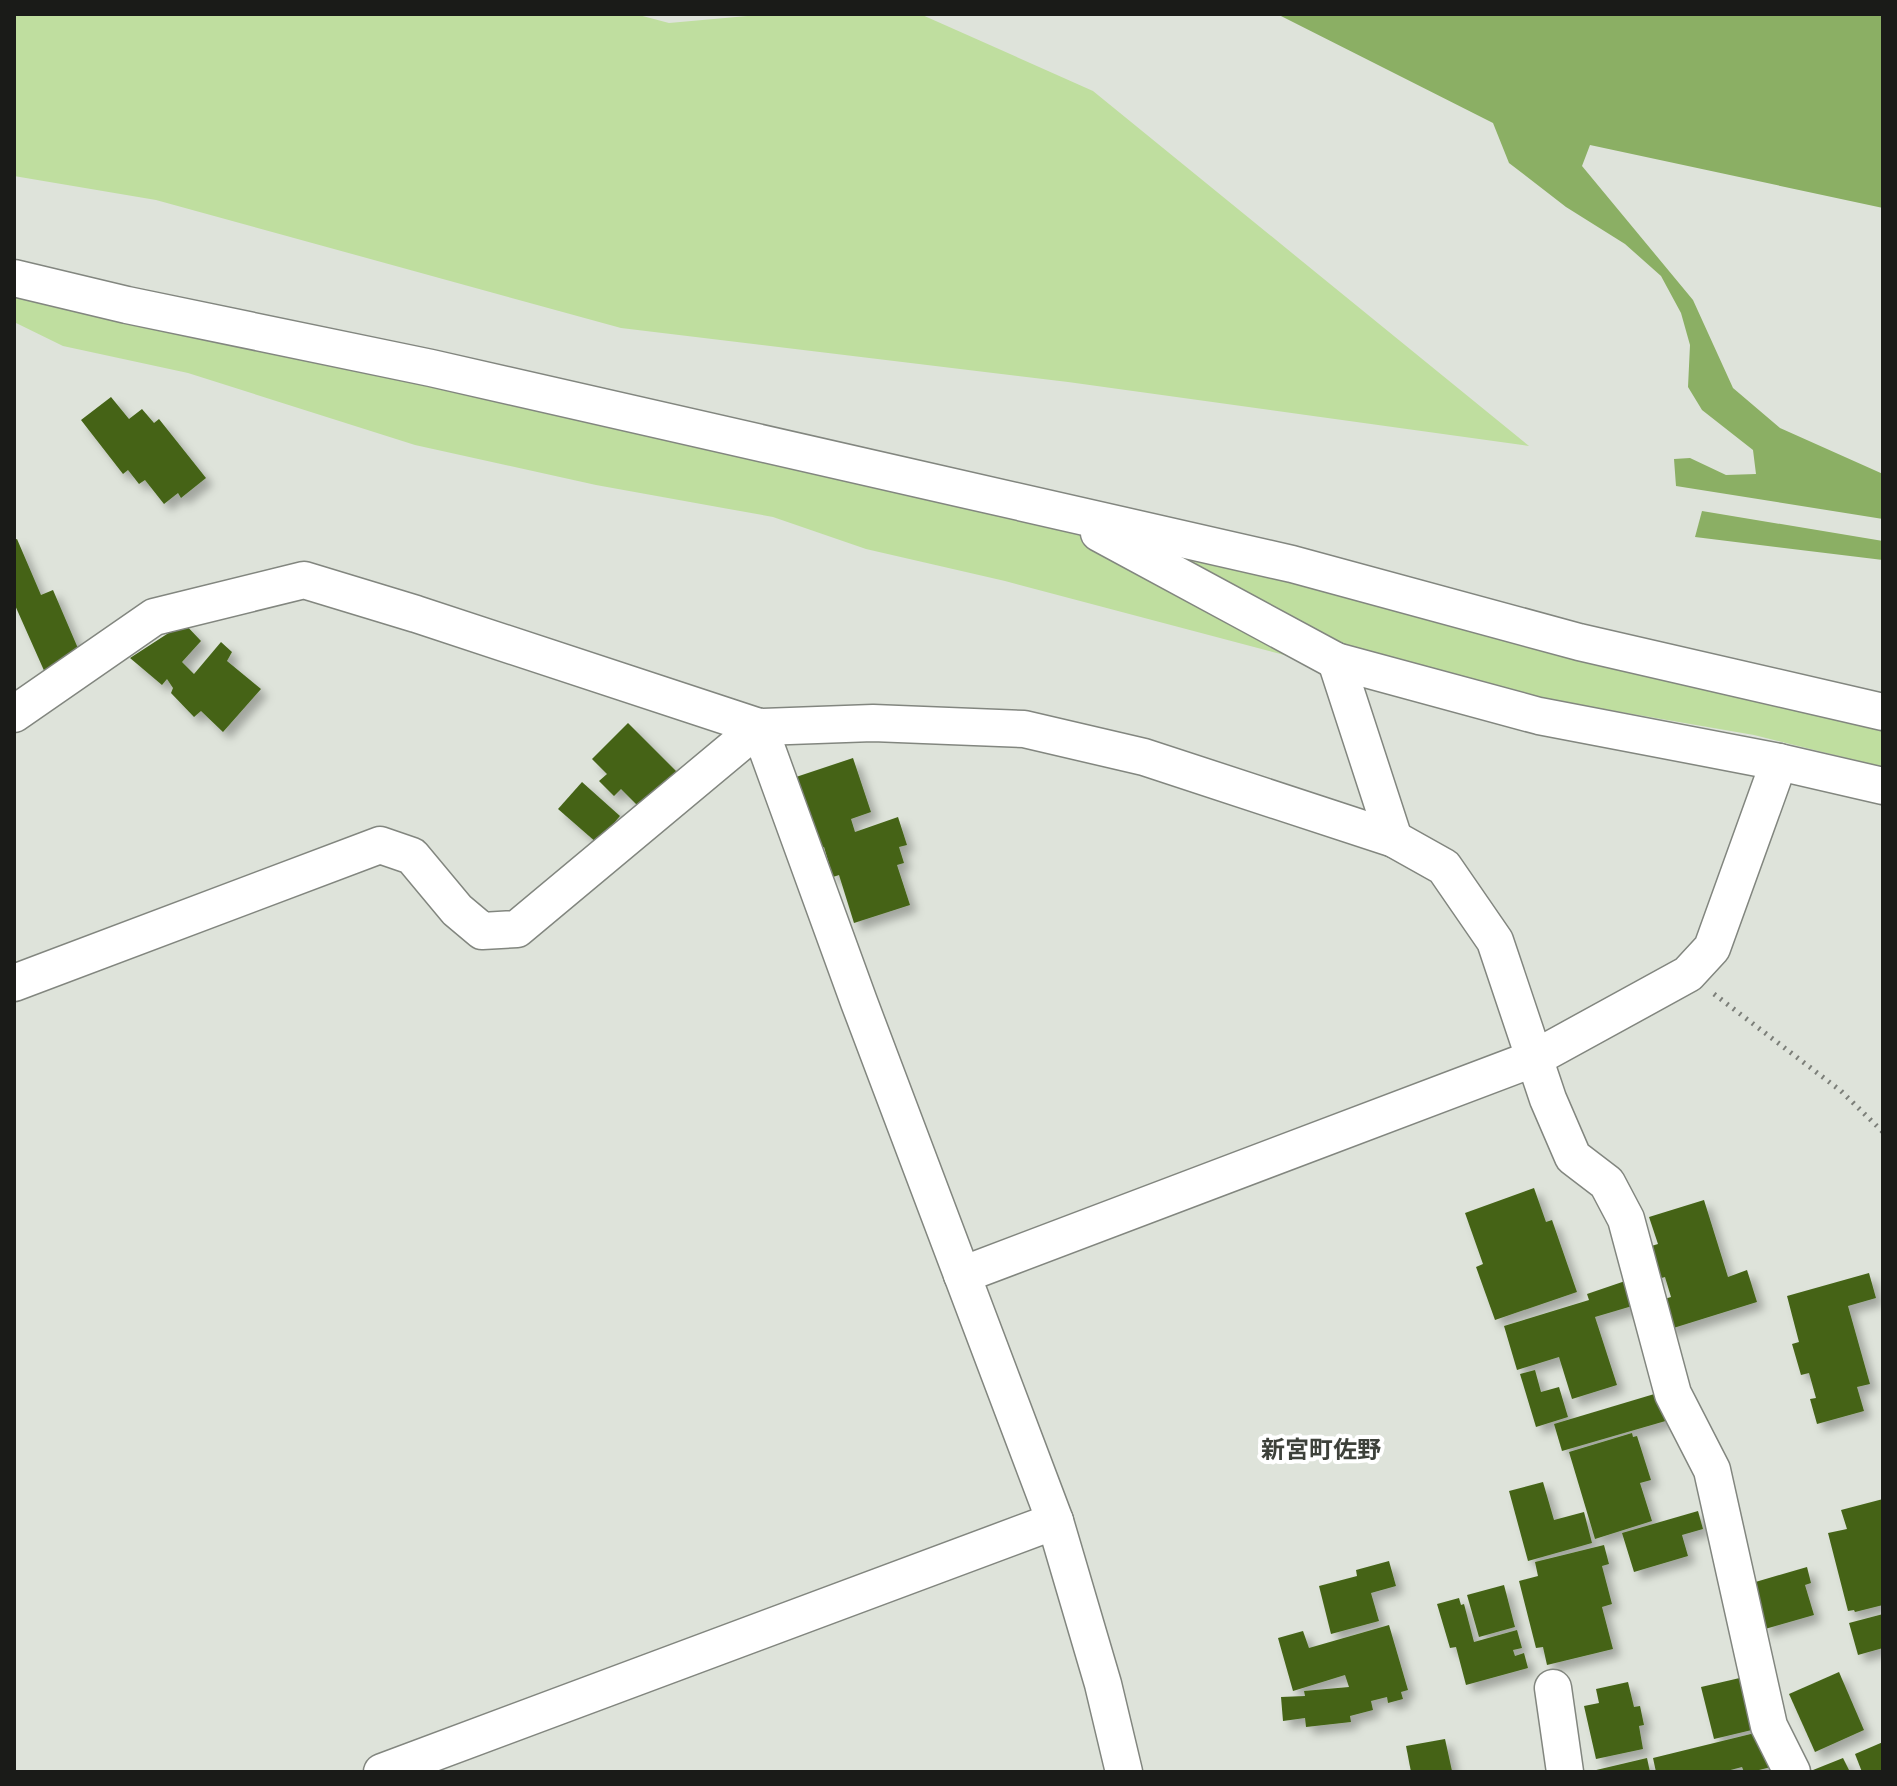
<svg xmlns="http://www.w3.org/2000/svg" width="1897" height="1786" font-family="Overpass,'Noto Sans JP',sans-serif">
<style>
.green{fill:#bfde9f}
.water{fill:#8baf64}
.building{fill:#446417;filter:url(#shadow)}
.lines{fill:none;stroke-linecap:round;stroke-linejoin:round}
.street-casing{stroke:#82867f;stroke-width:39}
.path{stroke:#7c7f79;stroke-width:5;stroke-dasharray:2 6;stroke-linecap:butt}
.street{stroke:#fff;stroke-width:36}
.labels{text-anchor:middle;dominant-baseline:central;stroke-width:8;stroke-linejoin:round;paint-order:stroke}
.quarter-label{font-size:24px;font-weight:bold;fill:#3d413a;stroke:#fff}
</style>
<defs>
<filter id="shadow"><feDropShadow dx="7" dy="7" stdDeviation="4" flood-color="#0004"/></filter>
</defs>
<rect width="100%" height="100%" fill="#dee3da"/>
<!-- green -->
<g class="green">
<path d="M14,14h621l34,9 102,-9h149l173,77 436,355 -461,-64 -447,-54 -465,-128 -142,-24z"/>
<path d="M14,294l1045,226 248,141 -302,-80 -139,-32 -93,-32 -177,-32 -181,-40 -227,-72 -125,-27 -49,-24z"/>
<path d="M1146,549l152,32 585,145v41l-129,-32 -220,-38 -202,-53z"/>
</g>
<!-- water -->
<g class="water">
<path d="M1277,14h606v194l-293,-63 -8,21 111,134 40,88 47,40 103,46v45l-207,-33 -2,-27 16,-1 36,17 30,-1 -3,-24 -51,-40 -14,-23 2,-42 -9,-32 -20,-37 -36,-32 -59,-37 -57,-44 -16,-40z"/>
<path d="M1702,511l181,30v19l-188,-23z"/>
</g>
<!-- building -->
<g class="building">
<path d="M111,397l18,22 13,-10 12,14 5,-4 47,59 -25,20 -3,-5 -14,11 -19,-24 -6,4 -11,-14 -5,4 -42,-54z"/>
<path d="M17,539l24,56 12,-5 27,63 -34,22 -32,-72v-63z"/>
<path d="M184,623l17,18 -19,21 12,12 27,-32 11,10 -5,9 34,28 -38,43 -22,-21 -7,6 -23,-24 2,-5 -6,-9 -5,6 -32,-27z"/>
<path d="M628,723l49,49 -37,36 -19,-19 -7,7 -15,-15 8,-7 -15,-15z"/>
<path d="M853,758l18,54 -20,7 4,13 43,-15 9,28 -8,2 5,16 -7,2 13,40 -56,18 -15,-48 -6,2 -9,-30 -4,2 -24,-72z"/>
<path d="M582,782l38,34 -23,27 -39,-34z"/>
<path d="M1534,1188l12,34 6,-2 25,72 -82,28 -19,-53 7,-3 -18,-51z"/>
<path d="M1704,1200l24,77 19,-7 10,32 -90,28 -9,-29 13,-4 -6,-20 -7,2 -10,-32 10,-3 -9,-27z"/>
<path d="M1869,1273l7,25 -28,8 22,78 -13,3 7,24 -47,13 -7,-25 6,-1 -7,-25 -8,2 -9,-31 7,-2 -12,-46z"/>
<path d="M1631,1279l8,25 -44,13 22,68 -45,14 -13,-42 -42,13 -13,-44 85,-26 -2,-6z"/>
<path d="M1535,1370l6,22 18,-5 9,30 -32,10 -16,-53z"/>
<path d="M1661,1392l8,28 -107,31 -8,-27z"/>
<path d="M1632,1433l1,4 4,-1 14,44 -11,3 12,38 -57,18 -26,-87z"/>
<path d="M1543,1482l11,38 30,-8 8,31 -64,18 -19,-70z"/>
<path d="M1883,1499v106l-28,7 -1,-2 -6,1 -20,-78 19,-4 -6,-19z"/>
<path d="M1698,1511l5,18 -21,6 6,21 -54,16 -12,-39z"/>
<path d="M1604,1545l5,19 -7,2 10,38 -10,3 11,42 -66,16 -4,-18 -7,1 -17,-67 19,-5 -3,-14z"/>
<path d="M1389,1561l7,25 -25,7 8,28 -48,13 -12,-48 38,-10 -1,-6z"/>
<path d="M1807,1567l4,16 -6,2 9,30 -49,14 -13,-46z"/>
<path d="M1504,1585l11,42 -36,10 -12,-42z"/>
<path d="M1459,1598l2,7 3,-1 10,38 43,-12 5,18 -9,2 2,6 9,-3 4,15 -62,17 -10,-38 -6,1 -13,-44z"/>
<path d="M1883,1614v34l-25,7 -9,-32z"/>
<path d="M1389,1625l19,65 -7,2 2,7 -15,4 -1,-6 -16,4 2,9 -23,6 1,6 -45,5 -1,-9 -22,3 -2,-24 24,-1 -1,-5 45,-4 -4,-12 -52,16 -15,-53 25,-7 6,17z"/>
<path d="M1839,1672l25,58 -49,22 -26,-58z"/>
<path d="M1744,1677l12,52 -42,10 -13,-52z"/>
<path d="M1628,1682l6,25 6,-1 4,19 -5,1 4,23 -47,10 -12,-53 15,-3 -3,-14z"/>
<path d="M1763,1731l16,34 -28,7h-7l-2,-5 -19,5h-67l-3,-14z"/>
<path d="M1445,1739l7,32 -41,1 -5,-26z"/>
<path d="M1883,1742v30h-21l-7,-18z"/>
<path d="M1647,1758l3,14h-58v-1z"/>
<path d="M1843,1758l7,14h-42z"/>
</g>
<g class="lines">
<defs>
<g id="street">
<path d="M14,278l113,27 304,63 861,196 287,78 304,70"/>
<path d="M1099,533l237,128 203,55 240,46 104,24"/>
<path d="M1336,661l58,178"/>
<path d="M14,714l140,-97 150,-37 112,34 343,113 114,-4 151,6 120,28 250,82 50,28 51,74 53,158 25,58 34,26 19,36 47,175 39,76 57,256 23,46"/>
<path d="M14,983l366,-138 32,11 45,54 25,21 35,-2 242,-202 100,275 196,519 -673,251"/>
<path d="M962,1275l573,-217 153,-84 24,-26 67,-186"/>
<path d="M1055,1521l48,163 21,88"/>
<path d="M1553,1688l12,84"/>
</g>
</defs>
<!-- street casing -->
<use href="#street" class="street-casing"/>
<!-- path -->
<path class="path" d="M1714,994l127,97 42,41"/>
<!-- street -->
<use href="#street" class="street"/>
</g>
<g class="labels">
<!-- quarter labels -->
<g class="quarter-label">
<text x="1321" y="1452">新宮町佐野</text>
</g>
</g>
<!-- border -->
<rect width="1897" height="1786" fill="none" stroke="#1a1b18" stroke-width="32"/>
</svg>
